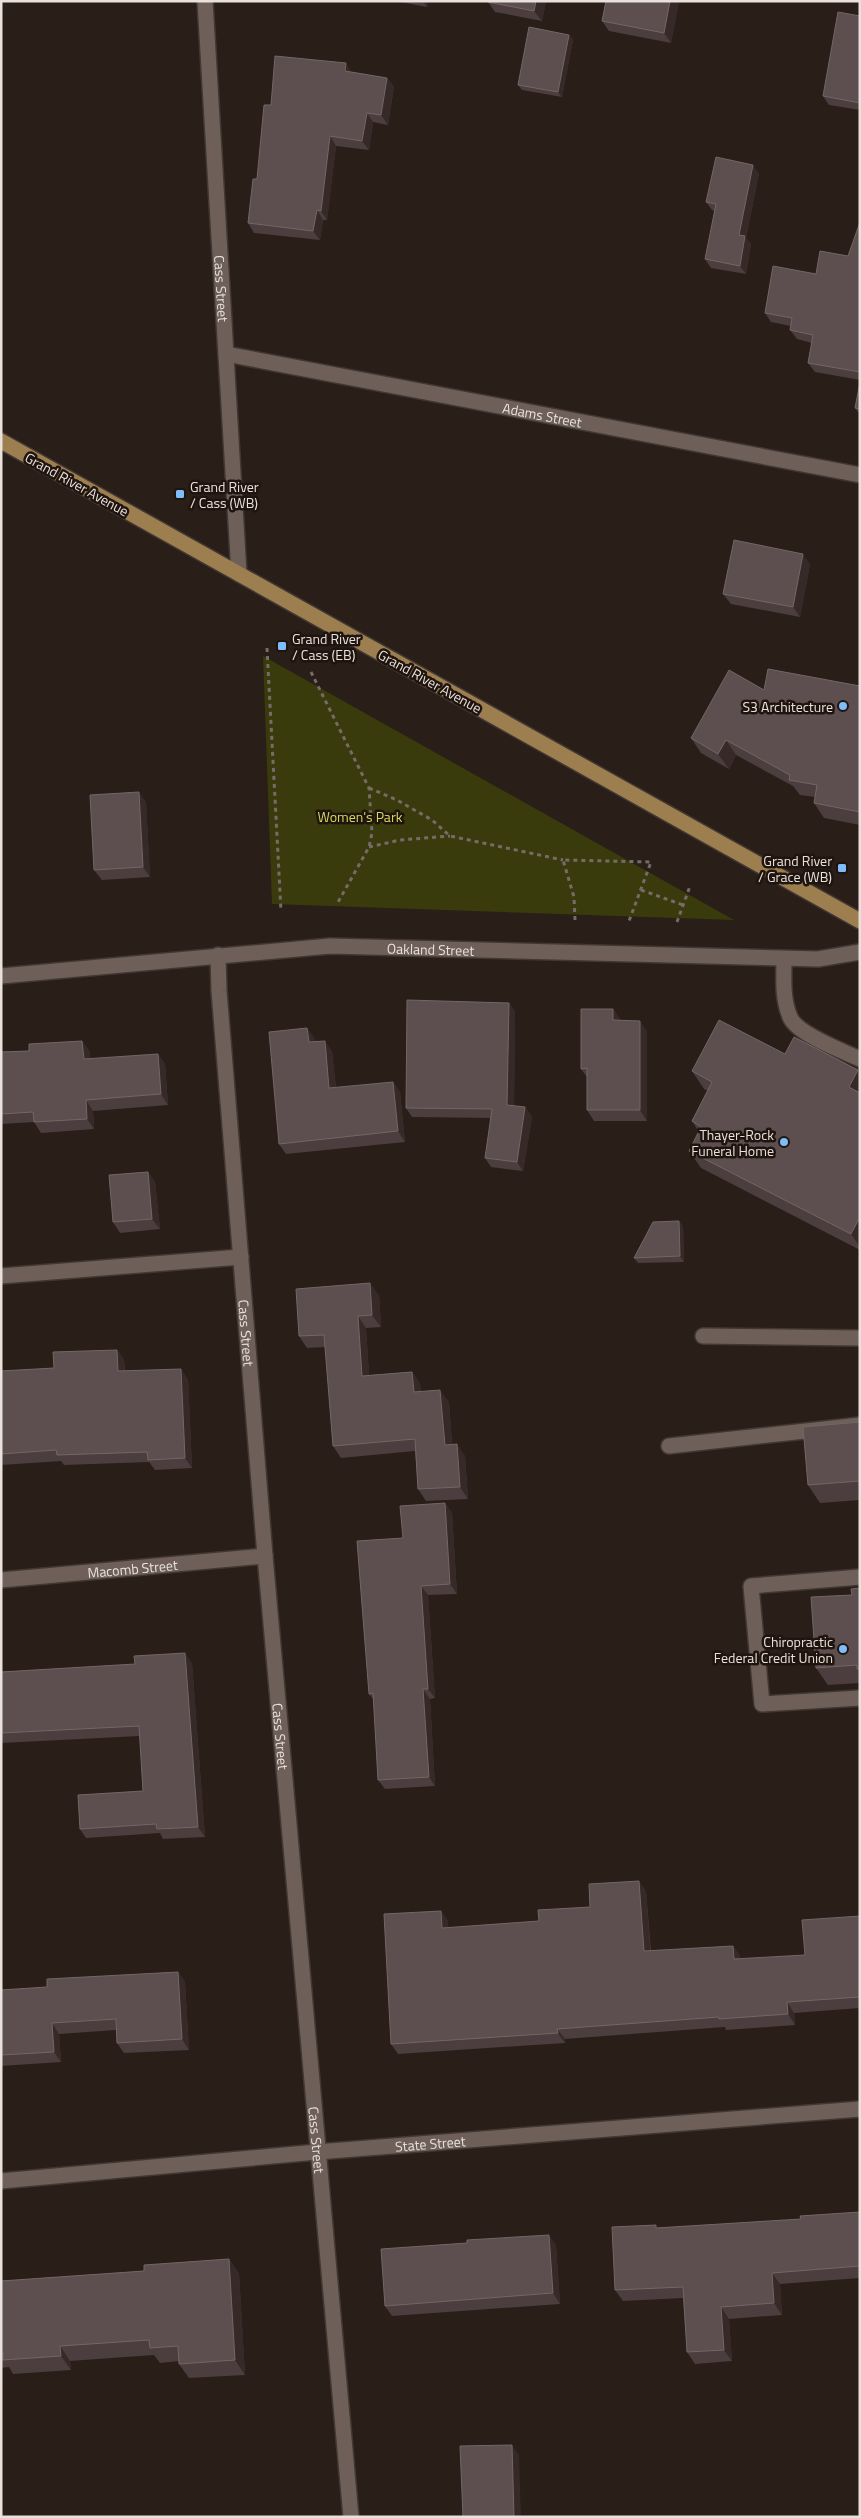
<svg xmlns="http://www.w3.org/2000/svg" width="861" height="2518" font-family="'Titillium Web',sans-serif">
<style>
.green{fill:#393b0c}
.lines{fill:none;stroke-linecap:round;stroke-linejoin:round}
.minor-casing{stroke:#413834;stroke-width:18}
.major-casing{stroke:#413834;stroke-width:18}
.path{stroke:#766c67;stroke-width:3;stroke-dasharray:4 4;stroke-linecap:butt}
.minor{stroke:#6e6059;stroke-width:15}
.major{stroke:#9d7f4f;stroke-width:15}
.wall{fill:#4c3d3e}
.shaded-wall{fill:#372928}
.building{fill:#5d4f4f;stroke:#736665}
.poi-dot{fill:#7ebdf9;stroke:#20140f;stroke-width:2}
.labels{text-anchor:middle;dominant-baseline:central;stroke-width:5;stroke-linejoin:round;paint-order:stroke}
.street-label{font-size:14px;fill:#e9e1dc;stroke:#20140f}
.poi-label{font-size:14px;fill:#e9e1dc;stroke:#20140f;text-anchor:end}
.park-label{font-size:14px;fill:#d3da59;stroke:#20140f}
</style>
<rect width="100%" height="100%" fill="#291e18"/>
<!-- green -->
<path class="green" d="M263,656l471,264 -462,-16z"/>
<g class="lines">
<defs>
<g id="minor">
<path id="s1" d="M205,1l34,573"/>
<path id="s2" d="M226,354l634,121"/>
<path id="s3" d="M218,955l1,36 46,565 86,961"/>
<path d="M784,959c0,19 -2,39 6,58 7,17 53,34 70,42"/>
<path id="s4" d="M1,976l329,-30 488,13 42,-7"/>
<path d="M1,1276l240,-19"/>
<path d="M703,1336l157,2"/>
<path d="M669,1446l191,-21"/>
<path d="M860,1577l-109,9 11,118 98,-6"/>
<path id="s5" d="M1,1580l264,-24"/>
<path id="s6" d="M1,2181l316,-29 543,-43"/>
</g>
<path id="major" d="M1,441l859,480"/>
</defs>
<!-- minor casing -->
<use href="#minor" class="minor-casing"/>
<!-- major casing -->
<use href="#major" class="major-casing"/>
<!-- path -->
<g class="path">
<path d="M267,648l14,263"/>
<path d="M311,672l58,116 3,45 -3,14 -32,57"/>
<path d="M369,788l28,12 35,20 18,16 113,24"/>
<path d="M369,847l31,-7 50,-4"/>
<path d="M641,890l42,15"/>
<path d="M575,920l-1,-23 -11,-37 88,2 -22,59"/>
<path d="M677,922l13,-36"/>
</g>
<!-- minor -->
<use href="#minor" class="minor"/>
<!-- major -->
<use href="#major" class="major"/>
</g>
<!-- wall -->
<g class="wall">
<path d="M395,1h33l-1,6z"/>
<path d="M488,1h58l-4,20 -47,-9 -7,-10z"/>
<path d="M606,1h73l-8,42 -62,-12 -7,-10z"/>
<path d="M860,16v94l-31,-5 -6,-9z"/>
<path d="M569,35l4,5 -11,57 -40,-7 -4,-5z"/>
<path d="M352,72l35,6 7,9 -6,38 -15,-3 -4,28 -33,-4 -9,74h-4l-3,20 -66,-7 -6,-10 9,-44 14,-74z"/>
<path d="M759,173l-13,65 5,6 -5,30 -35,-6 -6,-9 10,-48 -3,-1 -6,-8z"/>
<path d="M860,222v158l-45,-8 -7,-9 4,-20 -15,-4 -7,-9 1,-4 -20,-4 -6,-9 51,-39 32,-18z"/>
<path d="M860,382v33l-5,-7z"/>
<path d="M810,564l-10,53 -69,-13 -8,-10z"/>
<path d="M860,686v139l-36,-7 -10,-15 1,-6 -15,-2 -7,-9 -57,-31 -7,14 -28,-16 -10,-15 73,-48z"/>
<path d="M146,802l4,75 -48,3 -8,-10z"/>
<path d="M509,1003l6,9 -1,94 11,1 7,10 -9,54 -32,-4 -6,-9 6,-40 -79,-1 -6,-9z"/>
<path d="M613,1009l7,10v1l27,11v90h-53l-7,-11v-33l-6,-8z"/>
<path d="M307,1028l7,10 1,4 17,9 4,37 57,-6 7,10 5,50 -119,12 -7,-10z"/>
<path d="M82,1041l8,11v7l68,-5 7,10 3,41 -75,6 1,18 -53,4 -7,-11 -33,2v-72l28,-1z"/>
<path d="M785,1054l75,18v178l-159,-82 -12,-17 10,-19 -7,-11 16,-30 -4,-2 -12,-18z"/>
<path d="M148,1172l7,10 5,47 -40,4 -7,-11z"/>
<path d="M679,1221l4,6 1,35 -46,1 -4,-5z"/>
<path d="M379,1295l2,32 -15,1 3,47 43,-3 8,12 1,8 28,10 3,42 13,12 3,43 -42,2 -8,-12 -3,-38 -74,7 -8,-12 -8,-99 -18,1 -8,-12z"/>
<path d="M117,1350l7,10 1,11 63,8 4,89 -37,2 -6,-8 -85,3 -3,-4 -60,4v-94l53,-3z"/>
<path d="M860,1422v78l-40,3 -12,-18z"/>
<path d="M445,1503l7,10 5,81 -29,1 7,103 -5,1 5,87 -50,3 -7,-9 -4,-80 -5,-6 34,-156z"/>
<path d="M860,1588v95l-32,2 -12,-17 36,-73z"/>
<path d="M192,1663l13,174 -42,2 -3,-6 -74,5 -6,-9 63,-38 -3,-55 -139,7v-71z"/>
<path d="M646,1891l5,60 82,-5 7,10v3l65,-4 55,-39v92l-66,5 1,12 -69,5 -1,-3 -160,12v4l-167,11 -7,-10 50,-133 7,10v7l91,-7z"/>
<path d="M178,1972l7,10 4,68 -65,3 -7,-10 -1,-13 -57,4 2,28 -60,4v-76l46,-3z"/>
<path d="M860,2212v66l-80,6 2,31 -53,4 3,42 -37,3 -8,-12 -4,-54 -60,3 -8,-11 44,-62 142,-9z"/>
<path d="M556,2245l4,59 -168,12 -7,-10z"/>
<path d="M229,2259l10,15 6,101 -56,3 -10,-14v-3l-19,2 -6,-8 -84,6 1,9 -58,4 -4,-7 -8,1v-87l143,-10z"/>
</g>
<!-- shaded-wall -->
<g class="shaded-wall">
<path d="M423,1h5l-1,6z"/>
<path d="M536,1h10l-4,20 -8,-10z"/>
<path d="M670,1h9l-8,42 -7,-10z"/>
<path d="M569,35l4,5 -11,57 -4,-5z"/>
<path d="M346,63l6,10 -7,-2z"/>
<path d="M387,78l7,9 -6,38 -7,-10z"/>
<path d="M367,113l6,9 -4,28 -7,-9z"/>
<path d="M330,136l6,10 -9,74 -6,-9z"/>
<path d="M753,165l6,8 -13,65 5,6 -5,30 -6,-8 -1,-31z"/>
<path d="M317,210l6,10 -3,20 -7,-9z"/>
<path d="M803,554l7,10 -10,53 -7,-10z"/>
<path d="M726,740l10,15 -7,14 -11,-15z"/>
<path d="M139,792l7,10 4,75 -7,-10z"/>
<path d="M509,1003l6,9 -1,102 -7,-9z"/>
<path d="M613,1009l7,10v12l-7,-11z"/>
<path d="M640,1021l7,10v90l-7,-11z"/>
<path d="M307,1028l7,10 2,14 -7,-10z"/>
<path d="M82,1041l8,11 1,17 -7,-10z"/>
<path d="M325,1041l7,10 5,48 -8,-11z"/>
<path d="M158,1054l7,10 3,41 -7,-11z"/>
<path d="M858,1070l2,2v30l-11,-15z"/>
<path d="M393,1082l7,10 5,50 -7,-11z"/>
<path d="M86,1100l7,11 1,18 -7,-10z"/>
<path d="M525,1107l7,10 -9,54 -6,-9z"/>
<path d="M148,1172l7,10 5,47 -8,-10z"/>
<path d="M860,1217v30l-9,-13z"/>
<path d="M679,1221l4,6 1,35 -4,-6z"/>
<path d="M370,1283l9,12 2,32 -9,-12z"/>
<path d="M358,1316l8,12 4,60 -8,-12z"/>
<path d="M117,1350l7,10 1,22 -7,-11z"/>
<path d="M181,1369l7,10 4,89 -7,-10z"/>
<path d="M412,1372l8,12 2,20 -8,-12z"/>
<path d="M440,1390l9,12 4,55 -8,-12z"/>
<path d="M457,1444l8,12 3,43 -8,-12z"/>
<path d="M445,1503l7,10 5,81 -7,-10z"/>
<path d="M421,1586l7,9 7,103 -7,-9z"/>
<path d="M185,1653l7,10 13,174 -7,-10z"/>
<path d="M423,1689l7,10 5,87 -6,-9z"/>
<path d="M639,1881l7,10 5,70 -7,-10z"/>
<path d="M441,1911l7,10 1,17 -7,-10z"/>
<path d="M733,1946l7,10 1,14 -7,-11z"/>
<path d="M178,1972l7,10 4,68 -7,-11z"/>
<path d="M787,2002l7,11 1,12 -7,-11z"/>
<path d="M52,2023l7,11 2,28 -7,-10z"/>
<path d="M557,2029l8,10v4l-7,-10z"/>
<path d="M549,2235l7,10 4,59 -7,-11z"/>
<path d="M229,2259l10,15 6,101 -10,-15z"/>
<path d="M772,2273l8,11 2,31 -8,-12z"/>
<path d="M721,2307l8,12 3,42 -8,-11z"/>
<path d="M60,2346l10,15 1,9 -10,-14z"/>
<path d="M512,2445l7,10 2,62h-7z"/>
</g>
<!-- building -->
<g class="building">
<path d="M488,1h48l-2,10 -46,-9z"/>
<path d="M606,1h64l-6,32 -62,-12z"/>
<path d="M838,12l22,4v87l-37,-7z"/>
<path d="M529,27l40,8 -11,57 -40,-7z"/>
<path d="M275,56l71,7 -1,8 42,7 -6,37 -14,-2 -5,28 -32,-5 -9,75 -4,-1 -4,21 -65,-8 5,-44h4l7,-74h7z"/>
<path d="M716,157l37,8 -14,70 6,1 -5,30 -35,-7 11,-55 -10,-2z"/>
<path d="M860,222v150l-52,-9 5,-28 -23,-5 2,-12 -27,-5 8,-47 43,8 4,-23 28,5z"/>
<path d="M860,382v27l-5,-1z"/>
<path d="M734,540l69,14 -10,53 -70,-13z"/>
<path d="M768,669l92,17v126l-46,-9 3,-18 -28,-5 1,-5 -64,-35 -8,14 -27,-16 38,-68 35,20z"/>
<path d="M139,792l4,75 -49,3 -4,-75z"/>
<path d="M407,1000l102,3 -2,102 18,2 -8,55 -32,-4 7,-49 -86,-1z"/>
<path d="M581,1009h32v11l27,1v89h-53v-42l-6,1z"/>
<path d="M719,1020l66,34 9,-17 64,33 -9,17 11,6v124l-9,17 -162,-83 12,-24 -9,-6 20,-39 -20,-11z"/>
<path d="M307,1028l2,14 16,-1 4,47 64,-6 5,49 -119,13 -10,-112z"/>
<path d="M82,1041l2,18 74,-5 3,40 -75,6 1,19 -53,3 -1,-10 -32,2v-62l28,-1v-7z"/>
<path d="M148,1172l4,47 -39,3 -4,-47z"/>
<path d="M679,1221l1,35 -46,2 19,-36z"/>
<path d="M370,1283l2,32 -14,1 4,60 50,-4 2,20 26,-2 5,55 12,-1 3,43 -42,2 -3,-50 -82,7 -9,-111 -25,1 -3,-47z"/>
<path d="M117,1350l1,21 63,-2 4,89 -37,2 -1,-8 -90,3 -1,-5 -55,4v-83l53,-3 -1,-16z"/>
<path d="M860,1422v59l-52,4 -5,-58z"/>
<path d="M445,1503l5,81 -29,2 7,103h-5l6,88 -51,3 -5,-87 -4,1 -12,-153 46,-3 -3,-32z"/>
<path d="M860,1588v81h-3v-4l-41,3 -5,-71 41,-2 -1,-6z"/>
<path d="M185,1653l13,174 -41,2 -1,-5 -76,5 -2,-34 65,-4 -4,-65 -138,7v-61l134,-8 -1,-8z"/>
<path d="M639,1881l5,70 89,-5 1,13 71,-4 -3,-35 58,-4v81l-73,5 1,12 -69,5v-2l-162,12 1,4 -167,11 -7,-130 57,-3 1,17 97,-7 -1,-11 52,-3 -1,-23z"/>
<path d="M178,1972l4,67 -65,4 -1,-24 -64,4 2,29 -53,3v-65l46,-3v-8z"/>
<path d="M860,2212v54l-88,7 2,30 -53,4 3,43 -37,2 -4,-65 -68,3 -3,-63 44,-2v3l145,-9 -1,-3z"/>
<path d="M549,2235l4,58 -168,13 -4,-57 86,-6v-3z"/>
<path d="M229,2259l6,101 -56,4 -1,-18 -28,2 -1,-8 -89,6 1,10 -58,4v-7h-2v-72l143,-10v-6z"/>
<path d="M512,2445l2,72h-51l-3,-71z"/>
</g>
<!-- markers -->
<g class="poi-dot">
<rect x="175" y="489" width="10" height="10" rx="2.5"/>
<rect x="277" y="641" width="10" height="10" rx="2.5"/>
<circle cx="843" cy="706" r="5"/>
<rect x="837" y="863" width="10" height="10" rx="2.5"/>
<circle cx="784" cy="1142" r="5"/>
<circle cx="843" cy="1649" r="5"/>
</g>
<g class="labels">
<!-- street labels -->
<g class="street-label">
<text stroke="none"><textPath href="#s1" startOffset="288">Cass Street</textPath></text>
<text stroke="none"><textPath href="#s2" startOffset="322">Adams Street</textPath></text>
<text transform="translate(77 484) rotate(29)">Grand River Avenue</text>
<text transform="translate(430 681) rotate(29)">Grand River Avenue</text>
<text stroke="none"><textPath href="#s4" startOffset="431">Oakland Street</textPath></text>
<text stroke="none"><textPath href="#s3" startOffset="379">Cass Street</textPath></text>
<text stroke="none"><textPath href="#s5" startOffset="132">Macomb Street</textPath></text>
<text stroke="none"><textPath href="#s3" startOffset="784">Cass Street</textPath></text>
<text stroke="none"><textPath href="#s3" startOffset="1189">Cass Street</textPath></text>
<text stroke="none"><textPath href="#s6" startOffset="431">State Street</textPath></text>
</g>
<!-- poi labels -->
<g class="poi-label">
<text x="190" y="486" text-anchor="start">Grand River<tspan x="190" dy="16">/ Cass (WB)</tspan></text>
<text x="292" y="638" text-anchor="start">Grand River<tspan x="292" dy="16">/ Cass (EB)</tspan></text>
<text x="833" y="706">S3 Architecture</text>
<text x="832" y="860">Grand River<tspan x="832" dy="16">/ Grace (WB)</tspan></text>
<text x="774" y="1134">Thayer-Rock<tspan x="774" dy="16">Funeral Home</tspan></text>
<text x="833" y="1641">Chiropractic<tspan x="833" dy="16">Federal Credit Union</tspan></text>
</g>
<!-- park labels -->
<g class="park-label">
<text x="360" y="816">Women's Park</text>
</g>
</g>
<!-- border -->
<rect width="861" height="2518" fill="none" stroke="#e9e1dc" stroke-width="5"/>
</svg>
